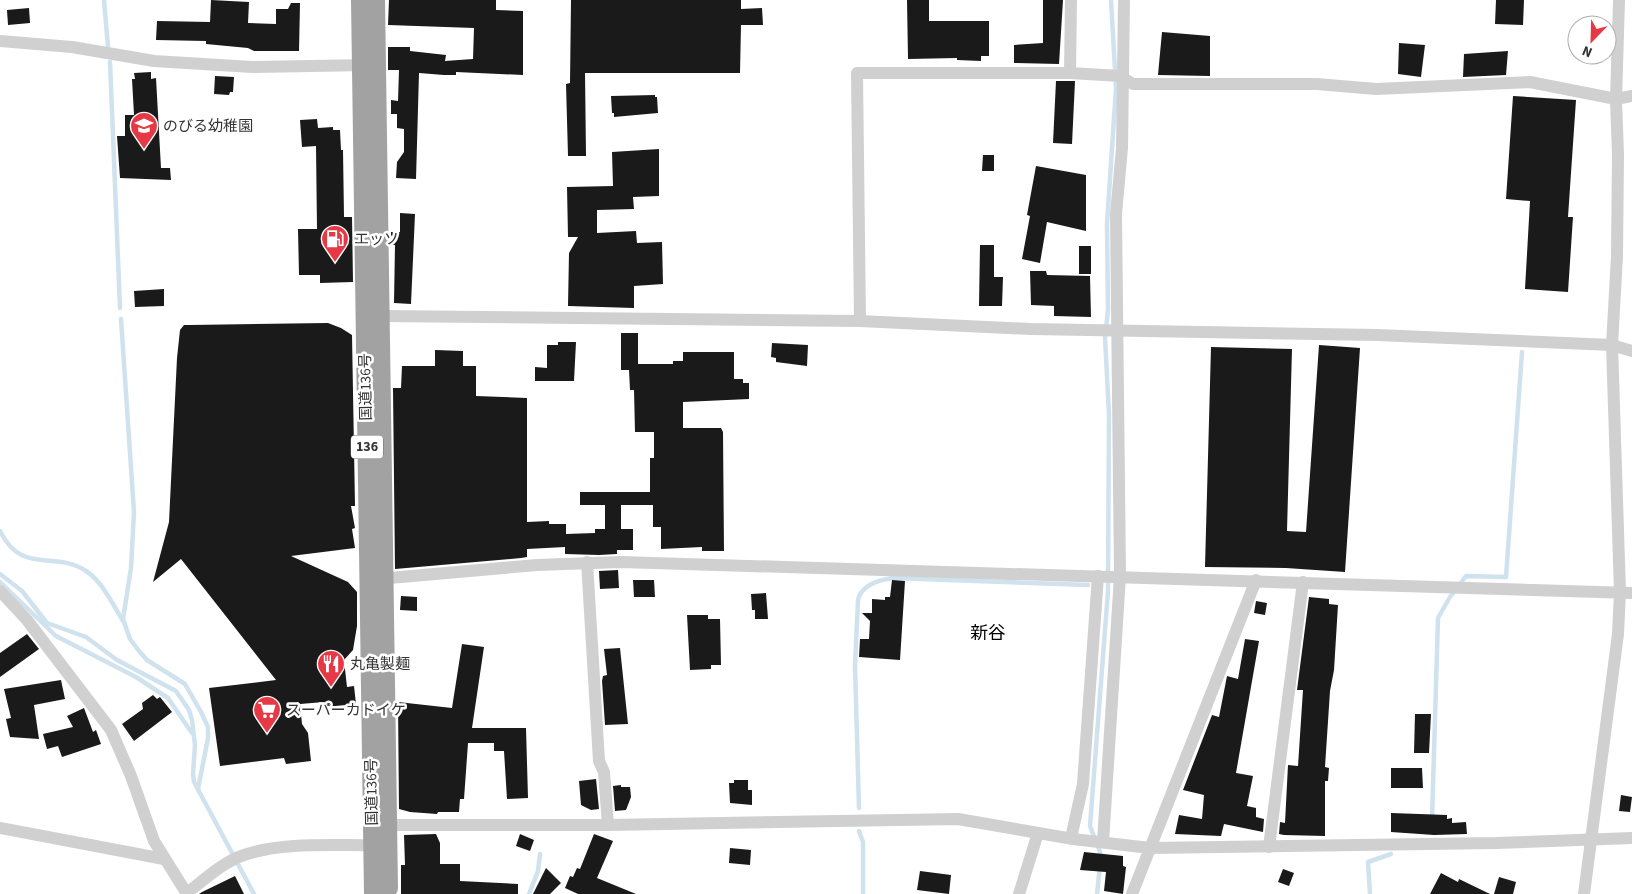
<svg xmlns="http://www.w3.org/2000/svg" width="1632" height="894" font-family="'Source Sans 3','Noto Sans JP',sans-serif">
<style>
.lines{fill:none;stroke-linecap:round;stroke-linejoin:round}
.stream{stroke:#cfe2ee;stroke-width:4.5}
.building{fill:#1a1a1a}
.minor{stroke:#d0d0d0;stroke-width:12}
.trunk{stroke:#a2a2a2;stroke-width:20}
.labels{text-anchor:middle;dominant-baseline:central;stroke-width:5;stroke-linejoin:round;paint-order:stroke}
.shield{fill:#fff;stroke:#707070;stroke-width:1}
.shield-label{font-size:14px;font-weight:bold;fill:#333}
.poi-label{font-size:15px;fill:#333;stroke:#fff;text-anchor:start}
.street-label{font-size:15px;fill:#333;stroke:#fff}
.quarter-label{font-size:18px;fill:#000;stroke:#fff}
</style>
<rect width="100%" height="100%" fill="#fff"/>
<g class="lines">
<!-- stream -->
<g class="stream">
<path d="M104,0l4,47"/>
<path d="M110,62l10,246"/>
<path d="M121,319l13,193 -3,56 -8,51 7,20 9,12 8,9 38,24 16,28 7,15v11l-10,51"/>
<path d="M0,531c22,45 55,19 86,40 16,10 27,34 37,50"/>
<path d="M0,574l22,17 25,32 39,14 31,23 59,31 13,19 3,10 3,25 -2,29 1,8 60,112"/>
<path d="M0,582l56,54 80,41 32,21 24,35"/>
<path d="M859,808l-4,-142 3,-66c3,-15 21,-20 35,-22l195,7"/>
<path d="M1432,820l6,-202 12,-21 16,-21 40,1 16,-225"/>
<path d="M859,831l4,11v52"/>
<path d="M1100,858v-6l-10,-26 18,-235 1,-177 -4,-76 3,-28 -1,-86 9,-136 -5,-88"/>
<path d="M529,894l9,-23 2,-17"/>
<path d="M1097,894l3,-28"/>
<path d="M1370,894l-2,-32 23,-8"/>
</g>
</g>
<!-- building -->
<g class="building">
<path d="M211,0l38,2 -1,21 28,1v-15h12l3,-6h9l-1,48h-45l-6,-3 -42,-4v-3l-50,-1 1,-19 53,1z"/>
<path d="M389,0h107v10l27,1v64l-67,-3v3h-12l-25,-2 -3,106 -20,-1 1,-16 7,-10v-23l-7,-1v-14h-6v-14l7,1 1,-31h-11v-23h22v4l36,4 -1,6 28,-2 1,-31 -86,-3z"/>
<path d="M571,0h170v9l21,-1 1,17h-22l-1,48h-155l1,83h-18l-2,-72 4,-1z"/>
<path d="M907,0h22v21h60v35h-8v5l-24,-1v-2l-49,1z"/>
<path d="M1043,0h20l-4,64 -45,-1v-18l29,-2z"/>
<path d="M1496,0h28l-1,25 -28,-1z"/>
<path d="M29,8l1,15 -22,2 -1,-15z"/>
<path d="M1162,32l48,4v40l-52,-1z"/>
<path d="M1399,43l26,2 -4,32 -23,-3z"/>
<path d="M1508,51l-2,24 -43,2 1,-23z"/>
<path d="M151,72v7l5,-1 5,90h9l1,12 -51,-2 -3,-42h8v-21h9l-2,-36h3l-1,-6z"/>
<path d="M215,76l19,1 -1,15h-3l-1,3 -15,-1z"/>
<path d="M1056,81h19l-3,63 -19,-1z"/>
<path d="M655,95v2h2l1,16 -44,4v-4h-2l-1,-17z"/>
<path d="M1513,96l63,4 -8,117h5l-5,75 -43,-3 5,-88 -24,-2z"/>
<path d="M317,119l1,9 15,-1v3h7l1,20h2l1,67h8l1,65 -33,1v-8h-21l-1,-46h19l-1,-83 -14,1 -2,-27z"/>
<path d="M659,149v47l-26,1 1,12 -37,1v23l39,-2 1,12 25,-1 1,42 -29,2v22l-66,-2 1,-53 9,-16h-10l-1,-50 46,-1 -1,-34z"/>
<path d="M983,155h11v16h-12z"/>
<path d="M1036,166l50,9v56l-39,-9 -7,41 -18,-4 8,-43 -3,-1z"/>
<path d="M400,213l15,1 -4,90 -17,-1 1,-58h-4v-13h9z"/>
<path d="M980,245h14v32h9l-1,29h-23z"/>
<rect x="1079" y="246" width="12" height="28"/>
<path d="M1030,271h16l1,4 43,1 1,41 -37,-1v-10l-23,-1z"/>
<path d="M164,289v17l-29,1 -1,-16z"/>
<path d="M328,323l13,5 11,7 3,171h-4l4,22 -3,1 3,19 -64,8 57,26 9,10v34l-4,24 -9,10 3,27 7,-1 2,18 -31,3 -1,-5 -24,2 2,20 6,9 3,28 -25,3 -2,-6 -64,8 -11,-78 67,-8 -95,-121 -28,23 16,-60 8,-164 3,-28 4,-5h5z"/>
<path d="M621,333h17v31h35v-3h10v-9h51v27h9v4h6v16l-66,3v26h38l2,4 1,119h-22v-4l-41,2v-22h-8v-22h-32v24h12v21h-16v4l-18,1 -34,-1v-7l-38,2v8l-6,1 -126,11 -2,-181h8l1,-22h33v-16l28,1v15h13v30l51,2v124l22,-1v3h17v10l29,-1v-4h10v-24h-25v-13h70v-34h4v-26h-19l-1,-42h-4l-1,-20h-8z"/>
<path d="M558,342h18l-2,39h-39v-14l12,1v-23h11z"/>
<path d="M772,343l36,2 -1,21 -31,-4v-4l-5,-1z"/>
<path d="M1319,345l41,3 -15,224 -59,-4 -81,-1 6,-220 81,2 -5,182 19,1z"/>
<path d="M618,570l1,18 -19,1 -1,-18z"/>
<path d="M633,580h21l1,17h-21z"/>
<path d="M892,580l13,1 -5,79 -41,-3 1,-18h9l1,-18 -8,-8h10v-14l13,1v-3h5z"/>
<path d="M766,593l2,26h-13v-9h-3l-1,-16z"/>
<path d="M401,596l16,1v14l-17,-1z"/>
<path d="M1309,597l20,2v5l9,1 -4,65 -4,21 -5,76 4,1 -1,13h-3v55l-41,-1 -5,-1 1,-12 5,1 3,-58 10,1 5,-76h-6z"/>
<path d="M1256,601l11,2 -2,12 -11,-2z"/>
<path d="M687,615h21v4h12l1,46h-10v4l-21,1z"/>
<path d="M27,634l12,15 -39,28v-24z"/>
<path d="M1245,639l14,2 -23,132 17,3 -6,30 9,2v9l8,2 -1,13 -39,-8 -3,12 -46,-2 4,-19 23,4 2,-24 -21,-5 29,-75 7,2 8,-41 11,3z"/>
<path d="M462,644l22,3 -12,81h54l2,70 -21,1 -3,-48h-10v-8h-26l-4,56h-4l-1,13h-21l-1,2 -27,-2 -11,-3 -1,-107 54,6z"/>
<path d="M620,648l8,76 -23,1 -3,-44 1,-5 4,-1 -3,-26z"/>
<path d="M61,680l4,19 -31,6 5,34 -29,-2 -4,-18 5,-1 -7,-29z"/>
<path d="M153,695l4,4 3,-2 12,15 -38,29 -12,-17 21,-15 -1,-6z"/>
<path d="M84,708l9,24 3,-2 5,14 -39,13 -4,-11 -11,3 -4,-15 30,-7 -6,-11z"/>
<path d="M1415,714h16l-2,39h-15z"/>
<path d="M1391,768h31l1,20h-32z"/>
<path d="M596,779l3,30 -8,1 -10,-5 -2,-24z"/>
<path d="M734,780h14v10h4v15l-22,-2 -1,-20h5z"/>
<path d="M621,785v2h9l1,10 -5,13 -11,1 -2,-25z"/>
<path d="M1621,795l11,2 -2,15 -11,-1z"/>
<path d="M1391,813l56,2v4l5,-1v5l14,-1 1,12 -33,1 -43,-3z"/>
<path d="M436,834l4,9v21h20v17l58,3v10h-117v-29h4l-1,-30z"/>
<path d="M520,834l14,6 -4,11 -14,-5z"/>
<path d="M594,834l19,7 -16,37 39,16h-58l-13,-6 5,-12 3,1 4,-9 3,1z"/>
<path d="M730,848l21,2 -1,15 -21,-2z"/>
<path d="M1084,852l39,4v10l3,1 -3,27 -19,-3 2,-19 -26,-2z"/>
<path d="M546,868l15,15 -11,11h-17z"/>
<path d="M1283,869l11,4 -5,13 -11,-4z"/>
<path d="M920,871l31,4 -2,19 -32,-4z"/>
<path d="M1441,873l17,9 1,-3 31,15h-60z"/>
<path d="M235,876l9,18h-45l3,-2z"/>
<path d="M1499,877l17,5 -3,12h-19z"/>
</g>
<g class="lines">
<!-- minor -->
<g class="minor">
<path d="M0,41l72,6 82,14 98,6 117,-2"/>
<path d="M1070,73l1,-73"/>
<path d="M379,316l481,5 171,8 346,6 235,10 20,6"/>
<path d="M860,321l-3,-248h213l50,3 13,8h184l59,5 154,-7 86,17 16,-3"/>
<path d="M587,562l12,199 5,11 4,53"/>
<path d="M378,579l159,-14 84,-3 1011,31"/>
<path d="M0,591l27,29 84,110 20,46 23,65 33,53"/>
<path d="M387,825h221l350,-6 115,20 77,9 346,-5 136,-5"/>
<path d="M0,828l164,31"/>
<path d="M1071,838l12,-54 15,-208"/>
<path d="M1103,842l17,-266 -4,-362 6,-66 2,-148"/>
<path d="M1269,847l34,-265"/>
<path d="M187,893c18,-14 36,-31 57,-38 40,-14 93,-9 135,-10"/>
<path d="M1019,894l19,-61"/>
<path d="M1132,894l124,-314"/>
<path d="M1584,894l34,-260 2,-42 -8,-247 5,-89 1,-101 -2,-56 3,-99"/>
</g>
<!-- trunk -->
<g class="trunk">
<path d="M361,0l13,894"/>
<path d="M375,0l13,888"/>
</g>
</g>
<!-- icons -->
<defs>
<symbol id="school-pin" viewBox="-11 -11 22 30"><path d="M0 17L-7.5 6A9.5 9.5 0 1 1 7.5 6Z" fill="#e63946" stroke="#fff"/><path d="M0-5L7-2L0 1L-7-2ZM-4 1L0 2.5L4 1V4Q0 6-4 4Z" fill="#fff"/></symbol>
<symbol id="fuel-pin" viewBox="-11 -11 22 30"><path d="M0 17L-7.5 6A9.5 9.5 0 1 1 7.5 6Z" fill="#e63946" stroke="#fff"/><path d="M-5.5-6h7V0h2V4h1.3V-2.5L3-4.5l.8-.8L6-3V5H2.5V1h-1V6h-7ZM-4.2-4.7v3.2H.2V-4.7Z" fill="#fff"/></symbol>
<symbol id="restaurant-pin" viewBox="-11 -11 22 30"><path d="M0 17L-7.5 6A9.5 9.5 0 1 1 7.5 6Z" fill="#e63946" stroke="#fff"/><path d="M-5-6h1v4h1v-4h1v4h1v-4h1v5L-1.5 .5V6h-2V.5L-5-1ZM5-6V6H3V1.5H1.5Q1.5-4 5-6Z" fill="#fff"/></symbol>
<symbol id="supermarket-pin" viewBox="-11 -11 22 30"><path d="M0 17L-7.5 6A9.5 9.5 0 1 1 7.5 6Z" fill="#e63946" stroke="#fff"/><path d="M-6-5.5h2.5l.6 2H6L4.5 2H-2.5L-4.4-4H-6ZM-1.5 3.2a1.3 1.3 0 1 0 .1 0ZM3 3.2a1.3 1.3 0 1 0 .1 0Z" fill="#fff"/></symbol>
</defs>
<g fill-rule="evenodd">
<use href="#school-pin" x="128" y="110" width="32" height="43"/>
<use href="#fuel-pin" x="319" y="223" width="32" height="43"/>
<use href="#restaurant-pin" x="315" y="648" width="32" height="43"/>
<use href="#supermarket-pin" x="251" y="694" width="32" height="43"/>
</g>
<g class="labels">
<!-- shield labels -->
<rect class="shield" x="351" y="435.5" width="32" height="23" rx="4"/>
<g class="shield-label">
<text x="367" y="447">136</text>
</g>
<!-- poi labels -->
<g class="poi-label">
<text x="163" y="126">のびる幼稚園</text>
<text x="354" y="239">エッソ</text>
<text x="350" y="664">丸亀製麺</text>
<text x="286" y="710">スーパーカドイケ</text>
</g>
<!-- street labels -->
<g class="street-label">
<text transform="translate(366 387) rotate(-91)">国道136号</text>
<text transform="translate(372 792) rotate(-91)">国道136号</text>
</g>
<!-- quarter labels -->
<g class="quarter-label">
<text x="988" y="633">新谷</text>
</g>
</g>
<!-- north arrow -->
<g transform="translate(1592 40) rotate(203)"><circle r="24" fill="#ffffff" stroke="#adadad"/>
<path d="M0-4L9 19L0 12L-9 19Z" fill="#e63946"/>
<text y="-8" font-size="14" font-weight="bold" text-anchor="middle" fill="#333333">N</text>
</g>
</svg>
